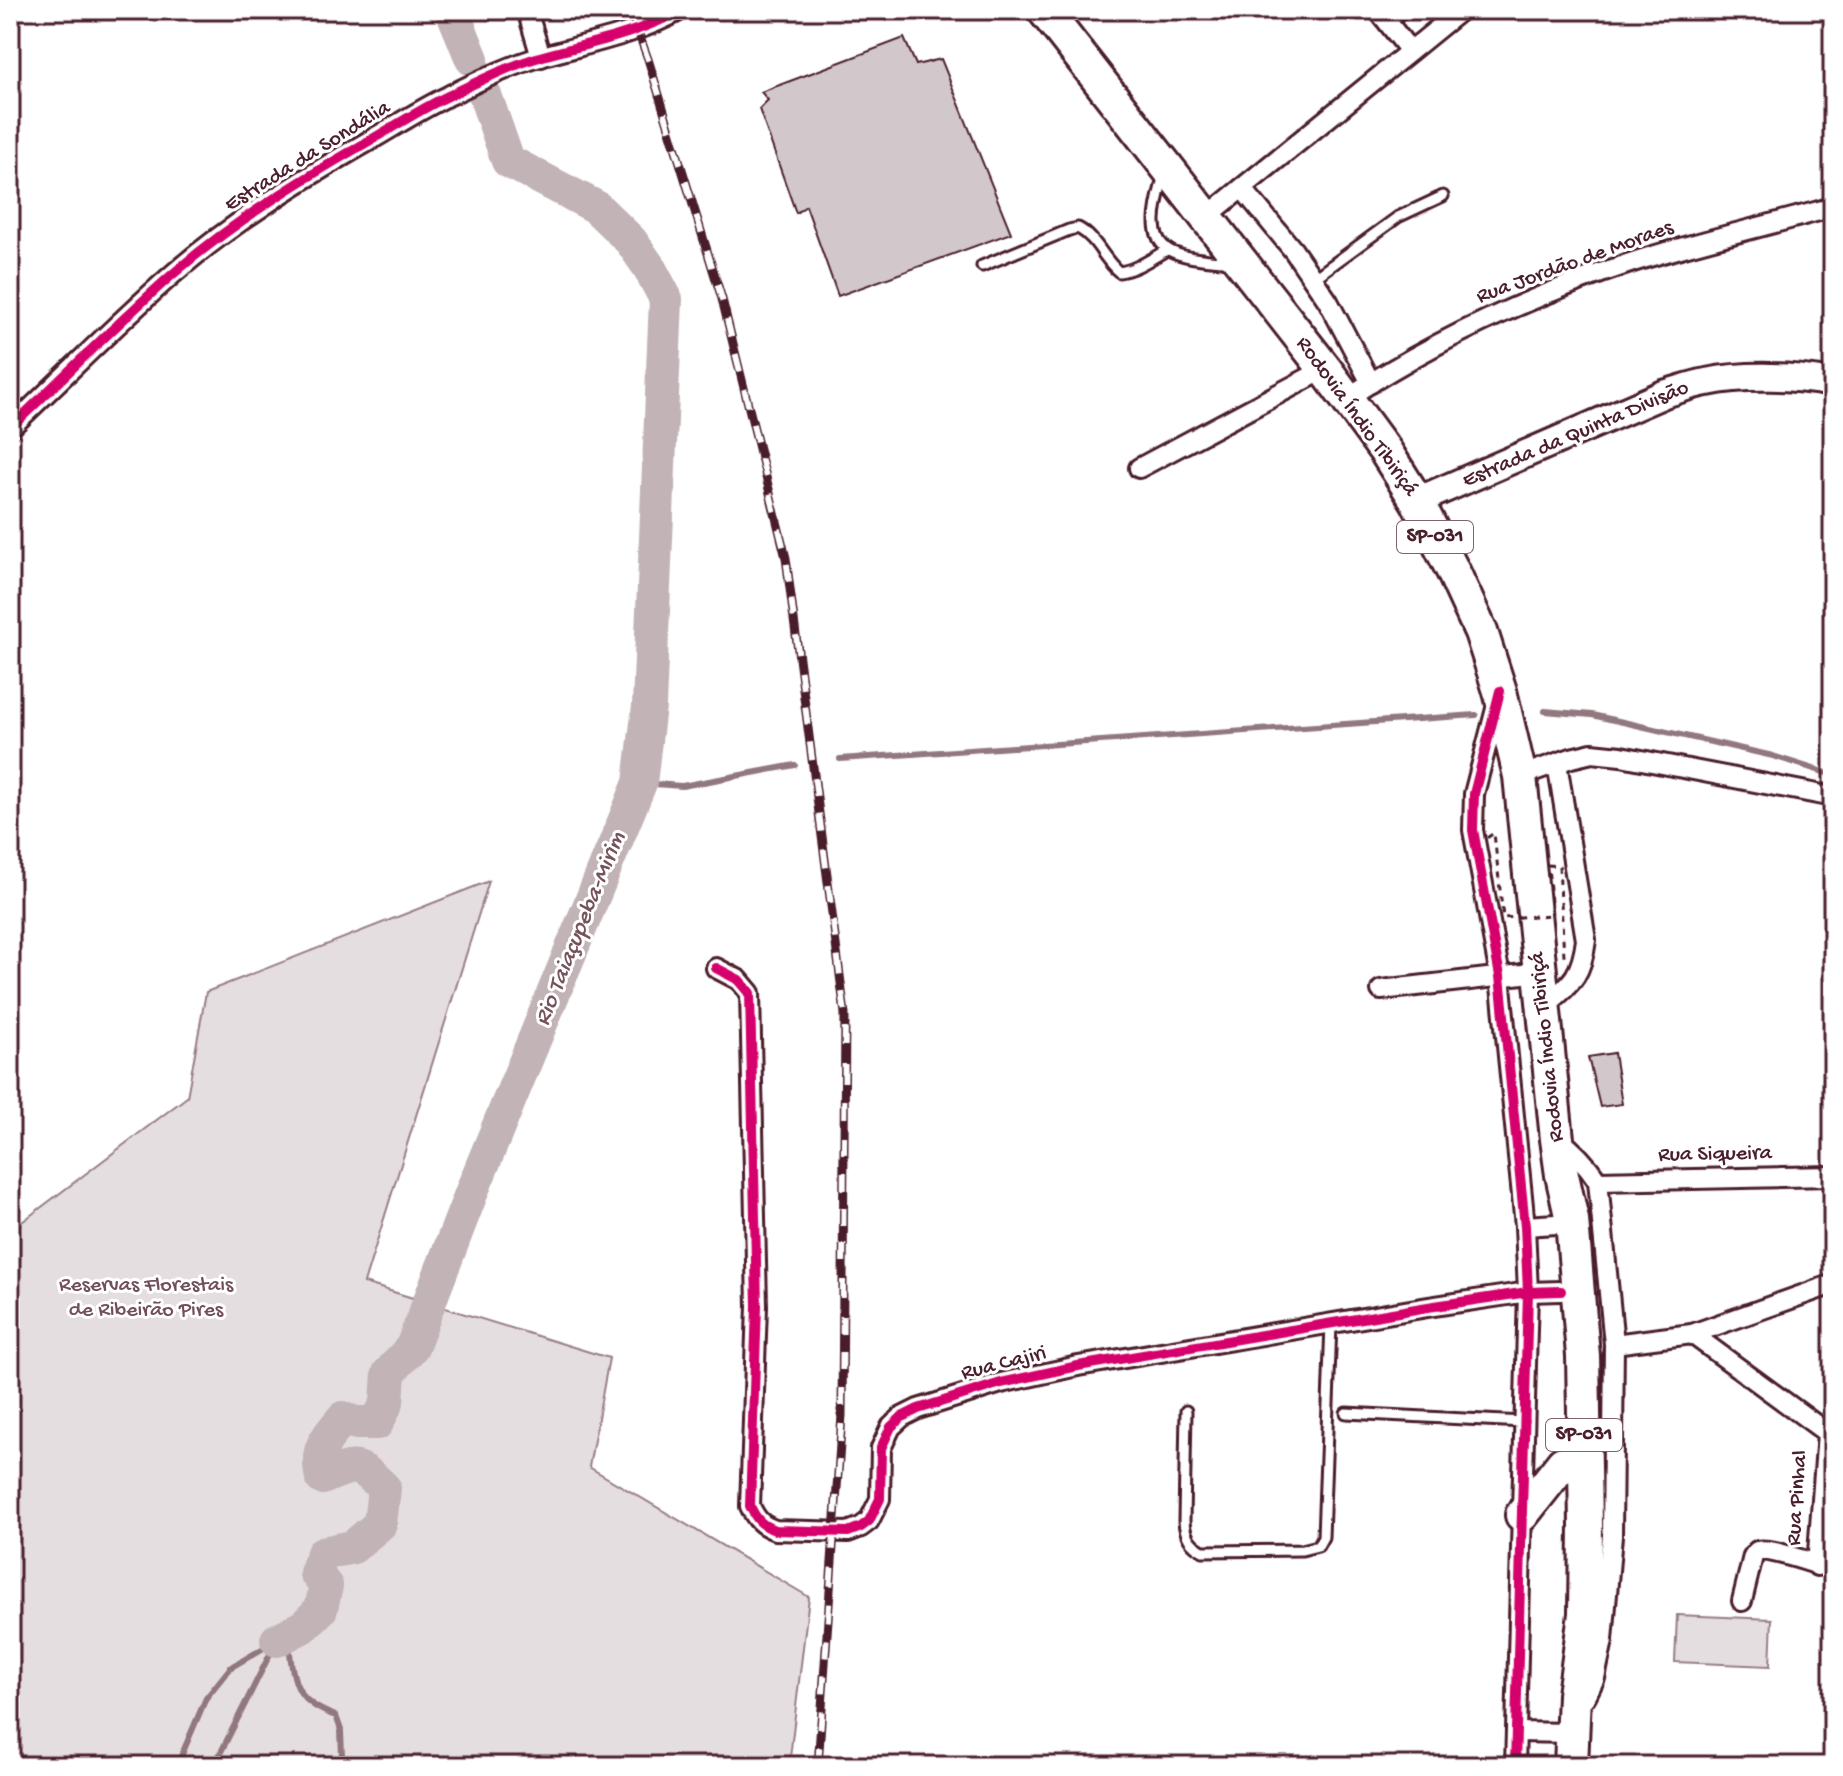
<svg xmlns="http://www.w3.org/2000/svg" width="1843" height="1776" font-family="'Gochi Hand',sans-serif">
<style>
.green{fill:#e5dee0;stroke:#987e86;stroke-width:2}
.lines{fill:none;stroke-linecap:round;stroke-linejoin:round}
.stream{stroke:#91787e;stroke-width:6}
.river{stroke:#c1b3b6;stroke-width:34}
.building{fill:#d2c7cb;stroke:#4a1f2b;stroke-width:2}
.lane-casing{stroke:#4a1f2b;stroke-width:15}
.street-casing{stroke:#4a1f2b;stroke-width:24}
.secondary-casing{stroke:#4a1f2b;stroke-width:32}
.highway-casing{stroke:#4a1f2b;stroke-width:38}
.lane{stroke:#fff;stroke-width:9}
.street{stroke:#fff;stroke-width:18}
.secondary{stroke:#fff;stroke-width:26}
.highway{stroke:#fff;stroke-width:32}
.rail-casing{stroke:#4a1f2b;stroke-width:9}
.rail{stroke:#fff;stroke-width:6;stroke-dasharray:18;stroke-linecap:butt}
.path-bridge{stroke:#4a1f2b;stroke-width:3;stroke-dasharray:6 6;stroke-linecap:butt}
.cycleway-casing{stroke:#fff;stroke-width:15}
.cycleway{stroke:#d6006c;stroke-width:10}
.labels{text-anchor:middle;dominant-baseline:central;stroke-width:6;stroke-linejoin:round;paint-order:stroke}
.shield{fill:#fff;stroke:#80626b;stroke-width:2}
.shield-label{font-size:20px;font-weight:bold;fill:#4a1f2b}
.street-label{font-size:22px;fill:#4a1f2b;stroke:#fff}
.park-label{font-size:22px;fill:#714f58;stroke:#fff}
.water-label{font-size:24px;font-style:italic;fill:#74535c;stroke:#fff}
</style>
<rect width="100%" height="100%" fill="#fff"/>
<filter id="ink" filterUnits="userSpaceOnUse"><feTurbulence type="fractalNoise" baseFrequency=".0125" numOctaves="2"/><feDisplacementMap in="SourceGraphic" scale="16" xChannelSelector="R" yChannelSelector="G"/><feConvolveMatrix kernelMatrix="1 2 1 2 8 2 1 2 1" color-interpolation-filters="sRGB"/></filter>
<g filter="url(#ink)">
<!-- green -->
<g class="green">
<path d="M489,881l-125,402 245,75 -20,109 220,130 -20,169h-779v-535l177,-134 19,-105z"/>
<path d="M1677,1615l95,4 -2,47 -95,-4z"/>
</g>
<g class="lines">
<!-- stream -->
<g class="stream">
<path d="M1545,711l47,4 181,41 60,19"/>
<path d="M840,759l636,-44"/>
<path d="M640,783l42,3 113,-21"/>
<path d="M277,1640l13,12c3,36 11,52 46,64l5,14 1,26 15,10"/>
<path d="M177,1766l29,-68 24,-30 47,-28"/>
<path d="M214,1766l63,-126"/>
</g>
<!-- river -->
<g class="river">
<path d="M452,10l20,49"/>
<path d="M277,1640l27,-14 17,-17 5,-23 -10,-13 7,-20 30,-6 27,-23 4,-36c-28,-27 -28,-24 -62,-10 -7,-29 3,-38 21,-60l13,5h21l10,-21 2,-29 23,-26 62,-161 166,-403 9,-77 17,-407 -17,-32 -18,-26 -35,-34 -88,-46 -23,-66"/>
</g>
</g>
<!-- building -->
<g class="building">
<path d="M904,38l12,27 25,-6 70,174 -173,63 -32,-90 -10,7 -37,-104 9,-9 -7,-8z"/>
<path d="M1614,1053l8,51 -22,3 -12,-50z"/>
</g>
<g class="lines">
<defs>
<g id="lane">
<path d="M1388,24l18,-14"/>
<path d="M1164,174c-5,22 -20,61 5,76 14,9 45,10 62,12"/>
<path d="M982,266l87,-36 9,-2c19,10 25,31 41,44 17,-2 33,-14 48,-22"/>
<path d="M1313,279l85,-62 45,-21"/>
<path d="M1186,1411l-2,110c1,15 6,23 19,30l99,-1 16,-4 5,-9 8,-213"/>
<path d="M1346,1413l178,9"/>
</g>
<g id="street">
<path d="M527,10l14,47"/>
<path d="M1378,10l32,41"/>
<path d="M1242,188l51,62 35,51 43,82"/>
<path d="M1205,218l256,-208"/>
<path d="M1347,398c88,-58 186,-103 286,-136 66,-21 134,-36 200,-55"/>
<path d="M10,428c54,-51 107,-105 163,-154 60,-52 128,-94 196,-133 26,-15 52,-32 79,-45 31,-15 63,-31 95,-40 47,-13 95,-22 138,-46"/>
<path d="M1139,468l186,-99"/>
<path d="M1498,701l-24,93 -1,36 27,146 25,250 3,66 -13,474"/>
<path d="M1520,776l51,-18 21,-5 29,3 212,41"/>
<path d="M716,968l23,12 11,13 7,313 -7,200c6,13 11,19 25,24l73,2 13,-5 8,-6 11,-22 1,-51 10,-21 11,-10 16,-8 32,-10 51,-16 77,-17 350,-59 100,-15 33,-1"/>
<path d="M1381,990l160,-18"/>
<path d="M1544,1007c27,-24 37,-29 42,-67l-29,-177"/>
<path d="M1558,1139c17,12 28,24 40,42l16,163 -2,192 -9,104 -8,38 -9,18 -8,10"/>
<path d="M1598,1181l235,-5"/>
<path d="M1525,1226l31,-2"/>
<path d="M1692,1334l135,99 6,1"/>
<path d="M1614,1344l78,-10 141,-50"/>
<path d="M1817,1566l10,-133"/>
<path d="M1742,1601l11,-45 4,-5c16,-4 55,14 76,17"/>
<path d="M1516,1732l56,1"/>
</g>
<path id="secondary" d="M1417,501l247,-107c14,-4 29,-10 43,-12 38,-8 88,-6 126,1"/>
<g id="highway">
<path d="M1044,10l281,359 61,83 31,49 36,70 28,61 19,59 20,85 37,363 5,36 10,45 11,136 3,169 -1,89 -11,81 -3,71"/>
<path d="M1522,1515l41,-52"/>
</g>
</defs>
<!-- lane casing -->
<use href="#lane" class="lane-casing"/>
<!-- street casing -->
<use href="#street" class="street-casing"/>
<!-- secondary casing -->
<use href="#secondary" class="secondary-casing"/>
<!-- highway casing -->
<use href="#highway" class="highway-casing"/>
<!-- lane -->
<use href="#lane" class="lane"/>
<!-- street -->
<use href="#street" class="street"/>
<!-- secondary -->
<use href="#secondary" class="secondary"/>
<!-- highway -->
<use href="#highway" class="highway"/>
<defs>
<path id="rail" d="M630,10l18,49 74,240 64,259 59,456 -3,401 -24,351"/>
</defs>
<!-- rail casing -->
<use href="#rail" class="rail-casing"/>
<!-- rail -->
<use href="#rail" class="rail"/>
<!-- path-bridge -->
<path class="path-bridge" d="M1491,942l-10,-100 13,-9 9,85 49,-3 -4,-50 11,1 5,90"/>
<defs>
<g id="cycleway">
<path d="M10,428c54,-51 107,-105 163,-154 60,-52 128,-94 196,-133 26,-15 52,-32 79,-45 31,-15 63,-31 95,-40 47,-13 95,-22 138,-46"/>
<path d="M1500,691l-26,103 -1,36 27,146 25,250 3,66 -13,474"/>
<path d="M716,968l23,12 11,13 7,313 -7,200c6,13 11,19 25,24l73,2 13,-5 8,-6 11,-22 1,-51 10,-21 11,-10 16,-8 32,-10 51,-16 77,-17 350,-59 100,-15 33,-1"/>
</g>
</defs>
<!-- cycleway casing -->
<use href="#cycleway" class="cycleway-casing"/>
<!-- cycleway -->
<use href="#cycleway" class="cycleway"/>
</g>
</g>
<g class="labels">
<!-- shield labels -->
<g class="shield">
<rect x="1397" y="521" width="76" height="32" rx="6"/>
<rect x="1546" y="1419" width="76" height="32" rx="6"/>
</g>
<g class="shield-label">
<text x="1435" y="537">SP-031</text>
<text x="1584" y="1435">SP-031</text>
</g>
<!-- street labels -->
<g class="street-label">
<text transform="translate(308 157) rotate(-32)">Estrada da Sondália</text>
<text transform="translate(1575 263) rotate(-20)">Rua Jordão de Moraes</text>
<text transform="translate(1356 417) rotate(54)">Rodovia Índio Tibiriçá</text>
<text transform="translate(1576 435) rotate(-23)">Estrada da Quinta Divisão</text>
<text transform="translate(1548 1047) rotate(-96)">Rodovia Índio Tibiriçá</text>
<text transform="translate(1715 1155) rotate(-1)">Rua Siqueira</text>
<text transform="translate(1004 1364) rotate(-14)">Rua Cajiri</text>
<text transform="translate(1798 1498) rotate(-86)">Rua Pinhal</text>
</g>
<!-- park labels -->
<g class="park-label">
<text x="146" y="1286">Reservas Florestais<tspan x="146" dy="25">de Ribeirão Pires</tspan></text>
</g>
<!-- water labels -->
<g class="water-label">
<text transform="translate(581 929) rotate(-68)">Rio Taiaçupeba-Mirim</text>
</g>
</g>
<!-- margin -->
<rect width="1843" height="1776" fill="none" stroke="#fff" stroke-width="40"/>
<rect x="20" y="20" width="1803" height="1736" fill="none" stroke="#4a1f2b" stroke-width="3" filter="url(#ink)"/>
</svg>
